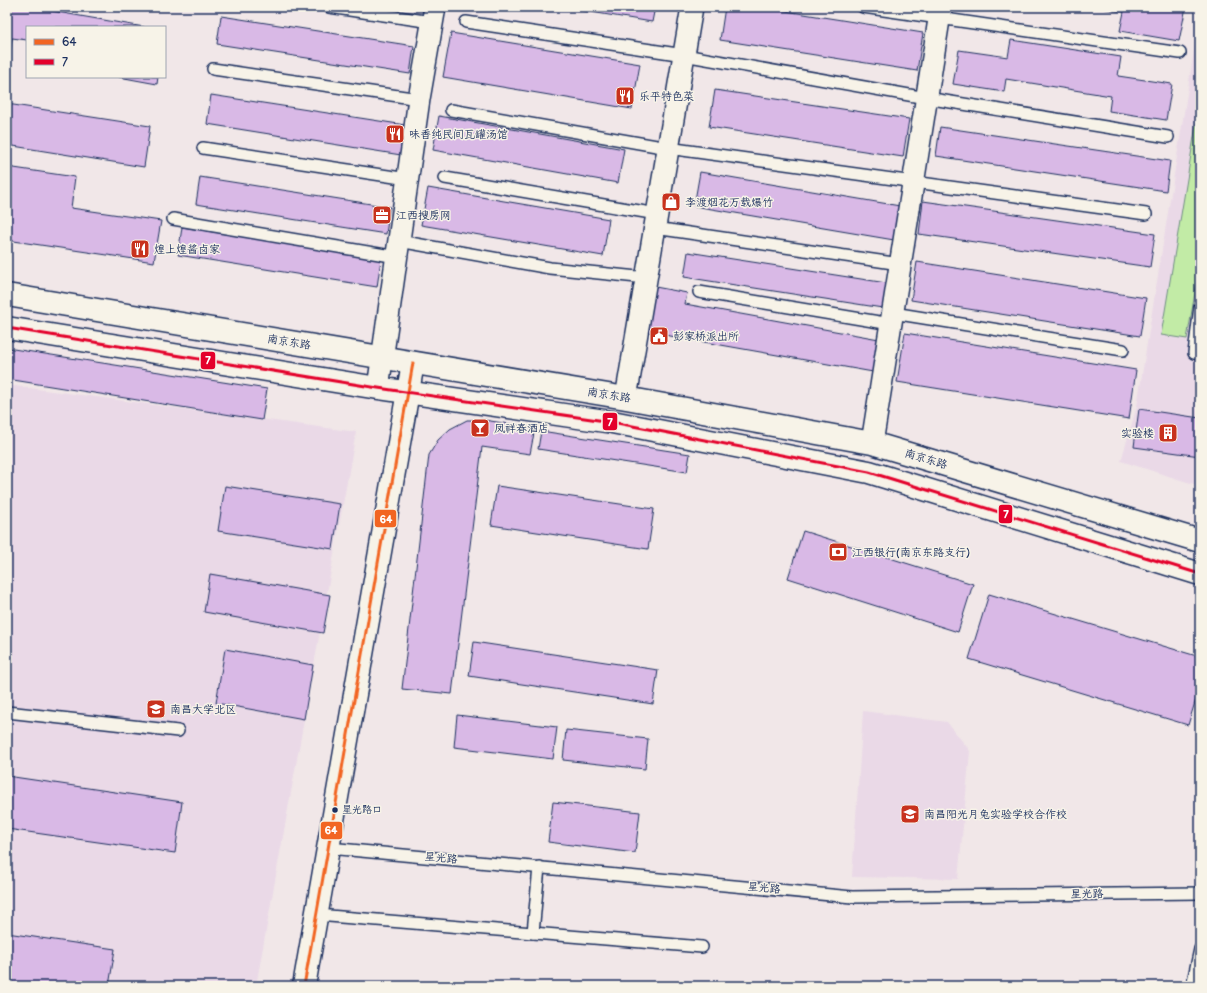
<svg xmlns="http://www.w3.org/2000/svg" width="1207" height="993" font-family="'Balsamiq Sans','LXGW WenKai TC',sans-serif">
<style>
.built{fill:#ead9e7}
.green{fill:#c2eba6;stroke:#6e8d82}
.building{fill:#d9b9e6;stroke:#1b2f5e}
.lines{fill:none;stroke-linecap:round;stroke-linejoin:round}
.service-casing{stroke:#1b2f5e;stroke-width:14}
.minor-casing{stroke:#1b2f5e;stroke-width:24}
.tertiary-casing{stroke:#1b2f5e;stroke-width:25}
.secondary-casing{stroke:#1b2f5e;stroke-width:25}
.service{stroke:#f7f3e8;stroke-width:11}
.minor{stroke:#f7f3e8;stroke-width:21}
.tertiary{stroke:#f7f3e8;stroke-width:22}
.secondary{stroke:#f7f3e8;stroke-width:22}
.bus-1-casing{stroke:#f7f3e8;stroke-width:6}
.bus-2-casing{stroke:#f7f3e8;stroke-width:6}
.bus-1{stroke:#f26522;stroke-width:3}
.bus-2{stroke:#e4002b;stroke-width:3}
.bus-dot{fill:#1b2f5e;stroke:#f7f3e8;stroke-width:1.5}
.labels{text-anchor:middle;dominant-baseline:central;stroke-width:3;stroke-linejoin:round;paint-order:stroke}
.bus-label{font-size:10px;fill:#1b2f5e;stroke:#f7f3e8;text-anchor:start}
.poi-label{font-size:11px;fill:#1b2f5e;stroke:#f7f3e8;text-anchor:start}
.street-label{font-size:11px;fill:#1b2f5e;stroke:#f7f3e8}
.line-badge{stroke:#f7f3e8;stroke-width:1.5}
.badge-label{font-size:11px;text-anchor:middle;font-weight:bold;fill:#fff}
</style>
<rect width="100%" height="100%" fill="#f1e7e8"/>
<filter id="ink" filterUnits="userSpaceOnUse"><feTurbulence type="fractalNoise" baseFrequency=".025" numOctaves="2"/><feDisplacementMap in="SourceGraphic" scale="8" xChannelSelector="R" yChannelSelector="G"/><feConvolveMatrix kernelMatrix="1 2 1 2 8 2 1 2 1" color-interpolation-filters="sRGB"/></filter>
<g filter="url(#ink)">
<!-- built -->
<g class="built">
<path d="M1200,13v473l-79,-25 16,-55z"/>
<path d="M7,385l349,47 -100,554h-249z"/>
<path d="M863,711l84,11 23,29 -12,128 -106,-2z"/>
</g>
<!-- green -->
<path class="green" d="M1200,101v163l-13,75 -26,-4z"/>
<!-- building -->
<g class="building">
<path d="M7,7h21l116,20h-117v13l-15,-2 -3,23h-2z"/>
<path d="M560,7h95l-3,15z"/>
<path d="M725,7h35l163,26 -6,38 -197,-31z"/>
<path d="M1095,7h91l-7,34 -59,-10 4,-19z"/>
<path d="M221,16l193,30 -4,28 -193,-30z"/>
<path d="M451,33l189,31 -8,45 -189,-32z"/>
<path d="M1011,40l110,17 -3,19 54,8 -6,36 -57,-9 2,-15 -105,-17 -2,13 -51,-8 6,-34 49,7z"/>
<path d="M119,77h39l-1,7z"/>
<path d="M715,90l194,29 -6,38 -194,-30z"/>
<path d="M211,95l194,30 -4,30 -194,-31z"/>
<path d="M7,104l143,22 -6,41 -137,-22z"/>
<path d="M439,116l185,33 -6,34 -185,-33z"/>
<path d="M940,127l230,34 -4,30 -230,-35z"/>
<path d="M7,167l68,10 -4,31 90,13 -7,41 -147,-22z"/>
<path d="M700,172l200,34 -6,34 -200,-34z"/>
<path d="M200,177l190,30 -4,27 -190,-30z"/>
<path d="M428,188l181,31 -6,37 -182,-31z"/>
<path d="M923,201l232,33 -5,33 -231,-33z"/>
<path d="M182,227l199,32 -4,28 -199,-32z"/>
<path d="M688,252l205,32 -4,25 -205,-32z"/>
<path d="M917,262l229,36 -6,38 -229,-36z"/>
<path d="M650,286l37,7 -2,11 194,35 -6,33 -231,-41z"/>
<path d="M905,333l231,37 -7,49 -232,-37z"/>
<path d="M7,348l260,41 -5,31 -255,-41z"/>
<path d="M1139,409l61,9v38l-66,-9z"/>
<path d="M467,420h17l51,8 -5,26 -48,-7 -30,247 -50,-5 27,-234 9,-15 12,-11z"/>
<path d="M541,431l149,23 -3,18 -149,-23z"/>
<path d="M225,486l115,18 -7,45 -115,-18z"/>
<path d="M497,486l157,23 -6,40 -157,-24z"/>
<path d="M803,531l170,53 -15,48 -170,-54z"/>
<path d="M210,574l120,21 -7,38 -119,-21z"/>
<path d="M989,594l211,63v29l-12,39 -219,-66z"/>
<path d="M474,642l184,28 -5,34 -184,-28z"/>
<path d="M225,649l88,16 -9,54 -88,-16z"/>
<path d="M457,715l100,12 -4,32 -99,-12z"/>
<path d="M566,730l82,9 -3,30 -82,-9z"/>
<path d="M7,776l175,26 -7,51 -168,-24z"/>
<path d="M553,802l87,10 -5,41 -87,-11z"/>
<path d="M7,933l108,16 -6,37h-102z"/>
</g>
<g class="lines">
<defs>
<g id="service">
<path d="M329,7l103,15"/>
<path d="M863,7l317,46"/>
<path d="M466,22l218,33 242,43 242,39"/>
<path d="M213,69l206,30"/>
<path d="M451,110l217,38 478,66"/>
<path d="M203,148l205,31"/>
<path d="M445,178l212,36"/>
<path d="M173,219l224,38"/>
<path d="M655,228l245,36"/>
<path d="M399,241l151,27 97,10"/>
<path d="M699,292l192,32"/>
<path d="M1200,307l-6,46 6,1"/>
<path d="M893,313l230,37"/>
<path d="M7,712l171,19"/>
<path d="M329,848l523,49 348,-4"/>
<path d="M317,915l385,32"/>
<path d="M533,933l6,-66"/>
<path d="M1192,986l8,-37"/>
</g>
<g id="minor">
<path d="M378,388l41,-289 16,-92"/>
<path d="M626,398l66,-391"/>
<path d="M872,443l69,-436"/>
</g>
<path id="tertiary" d="M304,986l109,-623"/>
<g id="secondary">
<path d="M7,295l619,103 246,45 328,98"/>
<path d="M7,328l371,60 234,34 257,50 331,102"/>
</g>
</defs>
<!-- service casing -->
<use href="#service" class="service-casing"/>
<!-- minor casing -->
<use href="#minor" class="minor-casing"/>
<!-- tertiary casing -->
<use href="#tertiary" class="tertiary-casing"/>
<!-- secondary casing -->
<use href="#secondary" class="secondary-casing"/>
<!-- service -->
<use href="#service" class="service"/>
<!-- minor -->
<use href="#minor" class="minor"/>
<!-- tertiary -->
<use href="#tertiary" class="tertiary"/>
<!-- secondary -->
<use href="#secondary" class="secondary"/>
<defs>
<path id="bus-1" d="M304,986l109,-623"/>
<path id="bus-2" d="M7,328l371,60 234,34 257,50 331,102"/>
</defs>
<!-- bus-1 casing -->
<use href="#bus-1" class="bus-1-casing"/>
<!-- bus-2 casing -->
<use href="#bus-2" class="bus-2-casing"/>
<!-- bus-1 -->
<use href="#bus-1" class="bus-1"/>
<!-- bus-2 -->
<use href="#bus-2" class="bus-2"/>
</g>
</g>
<!-- icons -->
<defs>
<symbol id="restaurant-square" viewBox="-11 -11 22 22"><rect x="-9" y="-9" width="18" height="18" rx="4" fill="#c8321e" stroke="#f7f3e8"/><path d="M-5-6h1v4h1v-4h1v4h1v-4h1v5L-1.5 .5V6h-2V.5L-5-1ZM5-6V6H3V1.5H1.5Q1.5-4 5-6Z" fill="#fff"/></symbol>
<symbol id="shop-square" viewBox="-11 -11 22 22"><rect x="-9" y="-9" width="18" height="18" rx="4" fill="#c8321e" stroke="#f7f3e8"/><path d="M-5-2.5h2.3a2.7 3.5 0 0 1 5.4 0H5L5.5 6h-11ZM-1.5-2.5h3a1.5 2.3 0 0 0-3 0Z" fill="#fff"/></symbol>
<symbol id="office-square" viewBox="-11 -11 22 22"><rect x="-9" y="-9" width="18" height="18" rx="4" fill="#c8321e" stroke="#f7f3e8"/><path d="M-6-3h4V-5.5h4V-3h4V5H-6ZM-1-4.5V-3h2v-1.5ZM-6 0V1H6V0Z" fill="#fff"/></symbol>
<symbol id="civic-square" viewBox="-11 -11 22 22"><rect x="-9" y="-9" width="18" height="18" rx="4" fill="#c8321e" stroke="#f7f3e8"/><path d="M-.6-6.5H3V-4.5H.6V-3L4-1V1h2V6H-6V1h2V-1L-.6-3ZM-1.2 2.5V6h2.4V2.5Z" fill="#fff"/></symbol>
<symbol id="bar-square" viewBox="-11 -11 22 22"><rect x="-9" y="-9" width="18" height="18" rx="4" fill="#c8321e" stroke="#f7f3e8"/><path d="M-6-5H6L.8 .8V4.5H3.5V6h-7V4.5H-.8V.8Z" fill="#fff"/></symbol>
<symbol id="building-square" viewBox="-11 -11 22 22"><rect x="-9" y="-9" width="18" height="18" rx="4" fill="#c8321e" stroke="#f7f3e8"/><path d="M-4-6H4V6H1V3H-1V6H-4ZM-2.5-4.3h1.7v1.8h-1.7ZM.8-4.3h1.7v1.8H.8ZM-2.5-1h1.7V.8h-1.7ZM.8-1h1.7V.8H.8Z" fill="#fff"/></symbol>
<symbol id="bank-square" viewBox="-11 -11 22 22"><rect x="-9" y="-9" width="18" height="18" rx="4" fill="#c8321e" stroke="#f7f3e8"/><path d="M-6-4H6V4H-6ZM0-2.3a2.3 2.3 0 1 0 0 4.6a2.3 2.3 0 1 0 0-4.6Z" fill="#fff"/></symbol>
<symbol id="university-square" viewBox="-11 -11 22 22"><rect x="-9" y="-9" width="18" height="18" rx="4" fill="#c8321e" stroke="#f7f3e8"/><path d="M0-5L7-2L0 1L-7-2ZM-4 1L0 2.5L4 1V4Q0 6-4 4Z" fill="#fff"/></symbol>
<symbol id="school-square" viewBox="-11 -11 22 22"><rect x="-9" y="-9" width="18" height="18" rx="4" fill="#c8321e" stroke="#f7f3e8"/><path d="M0-5L7-2L0 1L-7-2ZM-4 1L0 2.5L4 1V4Q0 6-4 4Z" fill="#fff"/></symbol>
</defs>
<g fill-rule="evenodd">
<use href="#restaurant-square" x="614" y="85" width="22" height="22"/>
<use href="#restaurant-square" x="384" y="123" width="22" height="22"/>
<use href="#shop-square" x="660" y="191" width="22" height="22"/>
<use href="#office-square" x="371" y="204" width="22" height="22"/>
<use href="#restaurant-square" x="129" y="238" width="22" height="22"/>
<use href="#civic-square" x="648" y="325" width="22" height="22"/>
<use href="#bar-square" x="469" y="417" width="22" height="22"/>
<use href="#building-square" x="1157" y="422" width="22" height="22"/>
<use href="#bank-square" x="827" y="541" width="22" height="22"/>
<use href="#university-square" x="145" y="698" width="22" height="22"/>
<use href="#school-square" x="899" y="803" width="22" height="22"/>
</g>
<!-- markers -->
<circle class="bus-dot" cx="335" cy="810" r="3.5"/>
<g class="labels">
<!-- bus labels -->
<g class="bus-label">
<text x="342" y="810">星光路口</text>
</g>
<!-- poi labels -->
<g class="poi-label">
<text x="639" y="96">乐平特色菜</text>
<text x="409" y="134">味香纯民间瓦罐汤馆</text>
<text x="685" y="202">李渡烟花万载爆竹</text>
<text x="396" y="215">江西搜房网</text>
<text x="154" y="249">煌上煌酱卤家</text>
<text x="673" y="336">彭家桥派出所</text>
<text x="494" y="428">凤祥春酒店</text>
<text x="1154" y="433" text-anchor="end">实验楼</text>
<text x="852" y="552">江西银行(南京东路支行)</text>
<text x="170" y="709">南昌大学北区</text>
<text x="924" y="814">南昌阳光月兔实验学校合作校</text>
</g>
<!-- street labels -->
<g class="street-label">
<text transform="translate(289 342) rotate(9)">南京东路</text>
<text transform="translate(609 395) rotate(9)">南京东路</text>
<text transform="translate(926 459) rotate(17)">南京东路</text>
<text transform="translate(441 858) rotate(5)">星光路</text>
<text transform="translate(764 888) rotate(5)">星光路</text>
<text transform="translate(1087 894) rotate(-1)">星光路</text>
</g>
</g>
<g class="line-badge">
<rect x="200" y="351" width="16" height="19" rx="4" fill="#e4002b"/>
<rect x="602" y="412" width="16" height="19" rx="4" fill="#e4002b"/>
<rect x="998" y="504" width="15" height="20" rx="4" fill="#e4002b"/>
<rect x="374" y="509" width="23" height="19" rx="4" fill="#f26522"/>
<rect x="320" y="821" width="23" height="19" rx="4" fill="#f26522"/>
</g>
<g class="badge-label">
<text x="208" y="364">7</text>
<text x="610" y="426">7</text>
<text x="1006" y="518">7</text>
<text x="386" y="523">64</text>
<text x="331" y="834">64</text>
</g>
<!-- margin -->
<rect width="1207" height="993" fill="none" stroke="#f7f3e8" stroke-width="24"/>
<rect x="12" y="12" width="1183" height="969" fill="none" stroke="#1b2f5e" stroke-width="1.5" filter="url(#ink)"/>
<!-- legend -->
<rect x="26" y="26" width="140" height="52" fill="#f7f3e8" stroke="#9fa5b1"/>
<rect x="34" y="39" width="20" height="6" fill="#f26522" stroke="#9fa5b1"/>
<text x="62" y="46" font-size="12" fill="#1b2f5e">64</text>
<rect x="34" y="59" width="20" height="6" fill="#e4002b" stroke="#9fa5b1"/>
<text x="62" y="66" font-size="12" fill="#1b2f5e">7</text>
</svg>
